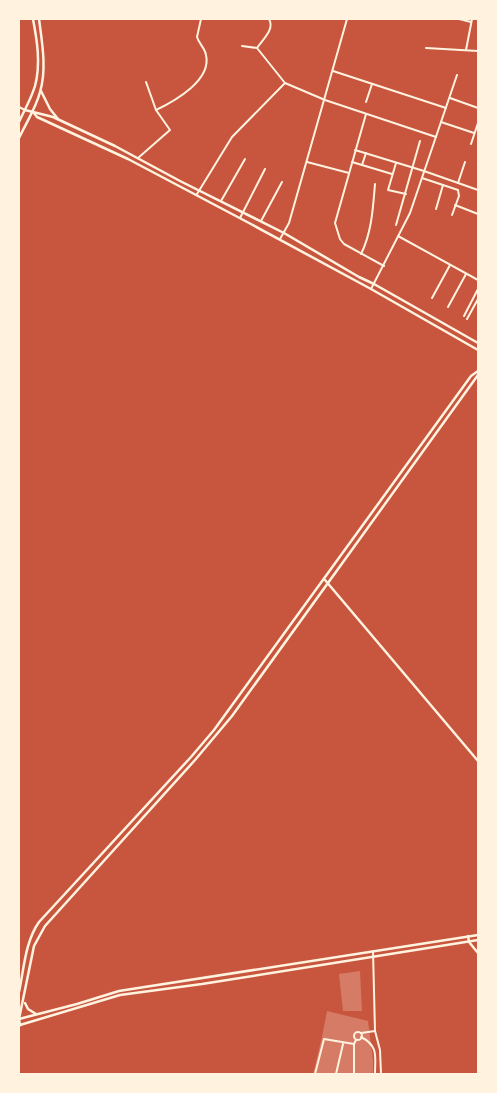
<svg xmlns="http://www.w3.org/2000/svg" width="497" height="1093" font-family="'Times New Roman',serif">
<style>
.building{fill:#d67c66}
.lines{fill:none;stroke-linecap:round;stroke-linejoin:round}
.minor{stroke:#fff3e0;stroke-width:2}
.tertiary{stroke:#fff3e0;stroke-width:2.5}
.secondary{stroke:#fff3e0;stroke-width:2.5}
.primary{stroke:#fff3e0;stroke-width:2.5}
</style>
<rect width="100%" height="100%" fill="#c8553d"/>
<!-- building -->
<g class="building">
<path d="M360,971l2,40h-19l-4,-37z"/>
<path d="M327,1011l41,10 5,39v14h-60l9,-37z"/>
</g>
<g class="lines">
<!-- minor -->
<g class="minor">
<path d="M459,19l12,3"/>
<path d="M242,46l15,2 28,35 40,17 111,37"/>
<path d="M257,48c6,-9 18,-19 12,-29"/>
<path d="M426,48l52,3"/>
<path d="M466,50l6,-31"/>
<path d="M333,71l113,37"/>
<path d="M146,82l10,28"/>
<path d="M450,98l28,10"/>
<path d="M366,102l6,-18"/>
<path d="M19,107l6,3"/>
<path d="M366,114l-31,109 5,16 4,5 40,22"/>
<path d="M441,122l33,11"/>
<path d="M471,144l7,-21"/>
<path d="M355,150l69,21 54,19"/>
<path d="M138,158l32,-28 -14,-20c19,-9 56,-30 50,-55 -1,-7 -7,-11 -9,-18l4,-18"/>
<path d="M307,162l42,11"/>
<path d="M352,162l40,12"/>
<path d="M396,163l-8,27 18,4"/>
<path d="M362,165l4,-12"/>
<path d="M422,178l36,12 1,6 -7,19"/>
<path d="M458,183l7,-21"/>
<path d="M197,194l35,-57 53,-54"/>
<path d="M221,201l24,-42"/>
<path d="M455,205l23,9"/>
<path d="M436,209l7,-24"/>
<path d="M240,218l25,-49"/>
<path d="M261,221l21,-39"/>
<path d="M396,225l24,-84"/>
<path d="M398,236l80,44"/>
<path d="M280,239l9,-16 58,-204"/>
<path d="M361,254c11,-22 12,-47 14,-70"/>
<path d="M371,289l39,-76 47,-138"/>
<path d="M432,298l18,-33"/>
<path d="M448,307l18,-33"/>
<path d="M464,316l14,-27"/>
<path d="M467,319l11,-20"/>
<path d="M375,1031l5,19 1,24"/>
<circle cx="358" cy="1036" r="4"/>
<path d="M361,1033l14,-2 -2,-80"/>
<path d="M361,1037c18,9 14,20 14,37"/>
<path d="M354,1044v30"/>
<path d="M315,1074l9,-35 30,5 2,-4"/>
<path d="M336,1074l7,-30"/>
</g>
<!-- tertiary -->
<g class="tertiary">
<path d="M325,580l153,181"/>
<path d="M468,936l1,6 9,11"/>
<path d="M19,1019l58,-15 42,-13 359,-56"/>
<path d="M20,1025l100,-30 82,-11 276,-44"/>
</g>
<!-- secondary -->
<g class="secondary">
<path d="M19,992c5,-23 6,-50 20,-70l152,-165 23,-27 257,-354 7,-5"/>
<path d="M25,1003l3,6 8,5"/>
<path d="M19,1026l1,-1 -1,-6 15,-73 11,-20 150,-166 37,-44 246,-341"/>
</g>
<!-- primary -->
<g class="primary">
<path d="M41,91l9,18 8,10"/>
<path d="M25,110l28,7 62,29 65,35 104,52 75,44 15,7 104,59"/>
<path d="M34,113l3,4 91,42 121,64 122,66 107,61"/>
<path d="M19,122c5,-11 12,-23 16,-36 6,-22 2,-46 -2,-67"/>
<path d="M19,138c7,-15 17,-30 21,-46 7,-23 2,-50 -1,-73"/>
</g>
</g>
<!-- border -->
<rect width="497" height="1093" fill="none" stroke="#fff3e0" stroke-width="40"/>
</svg>
